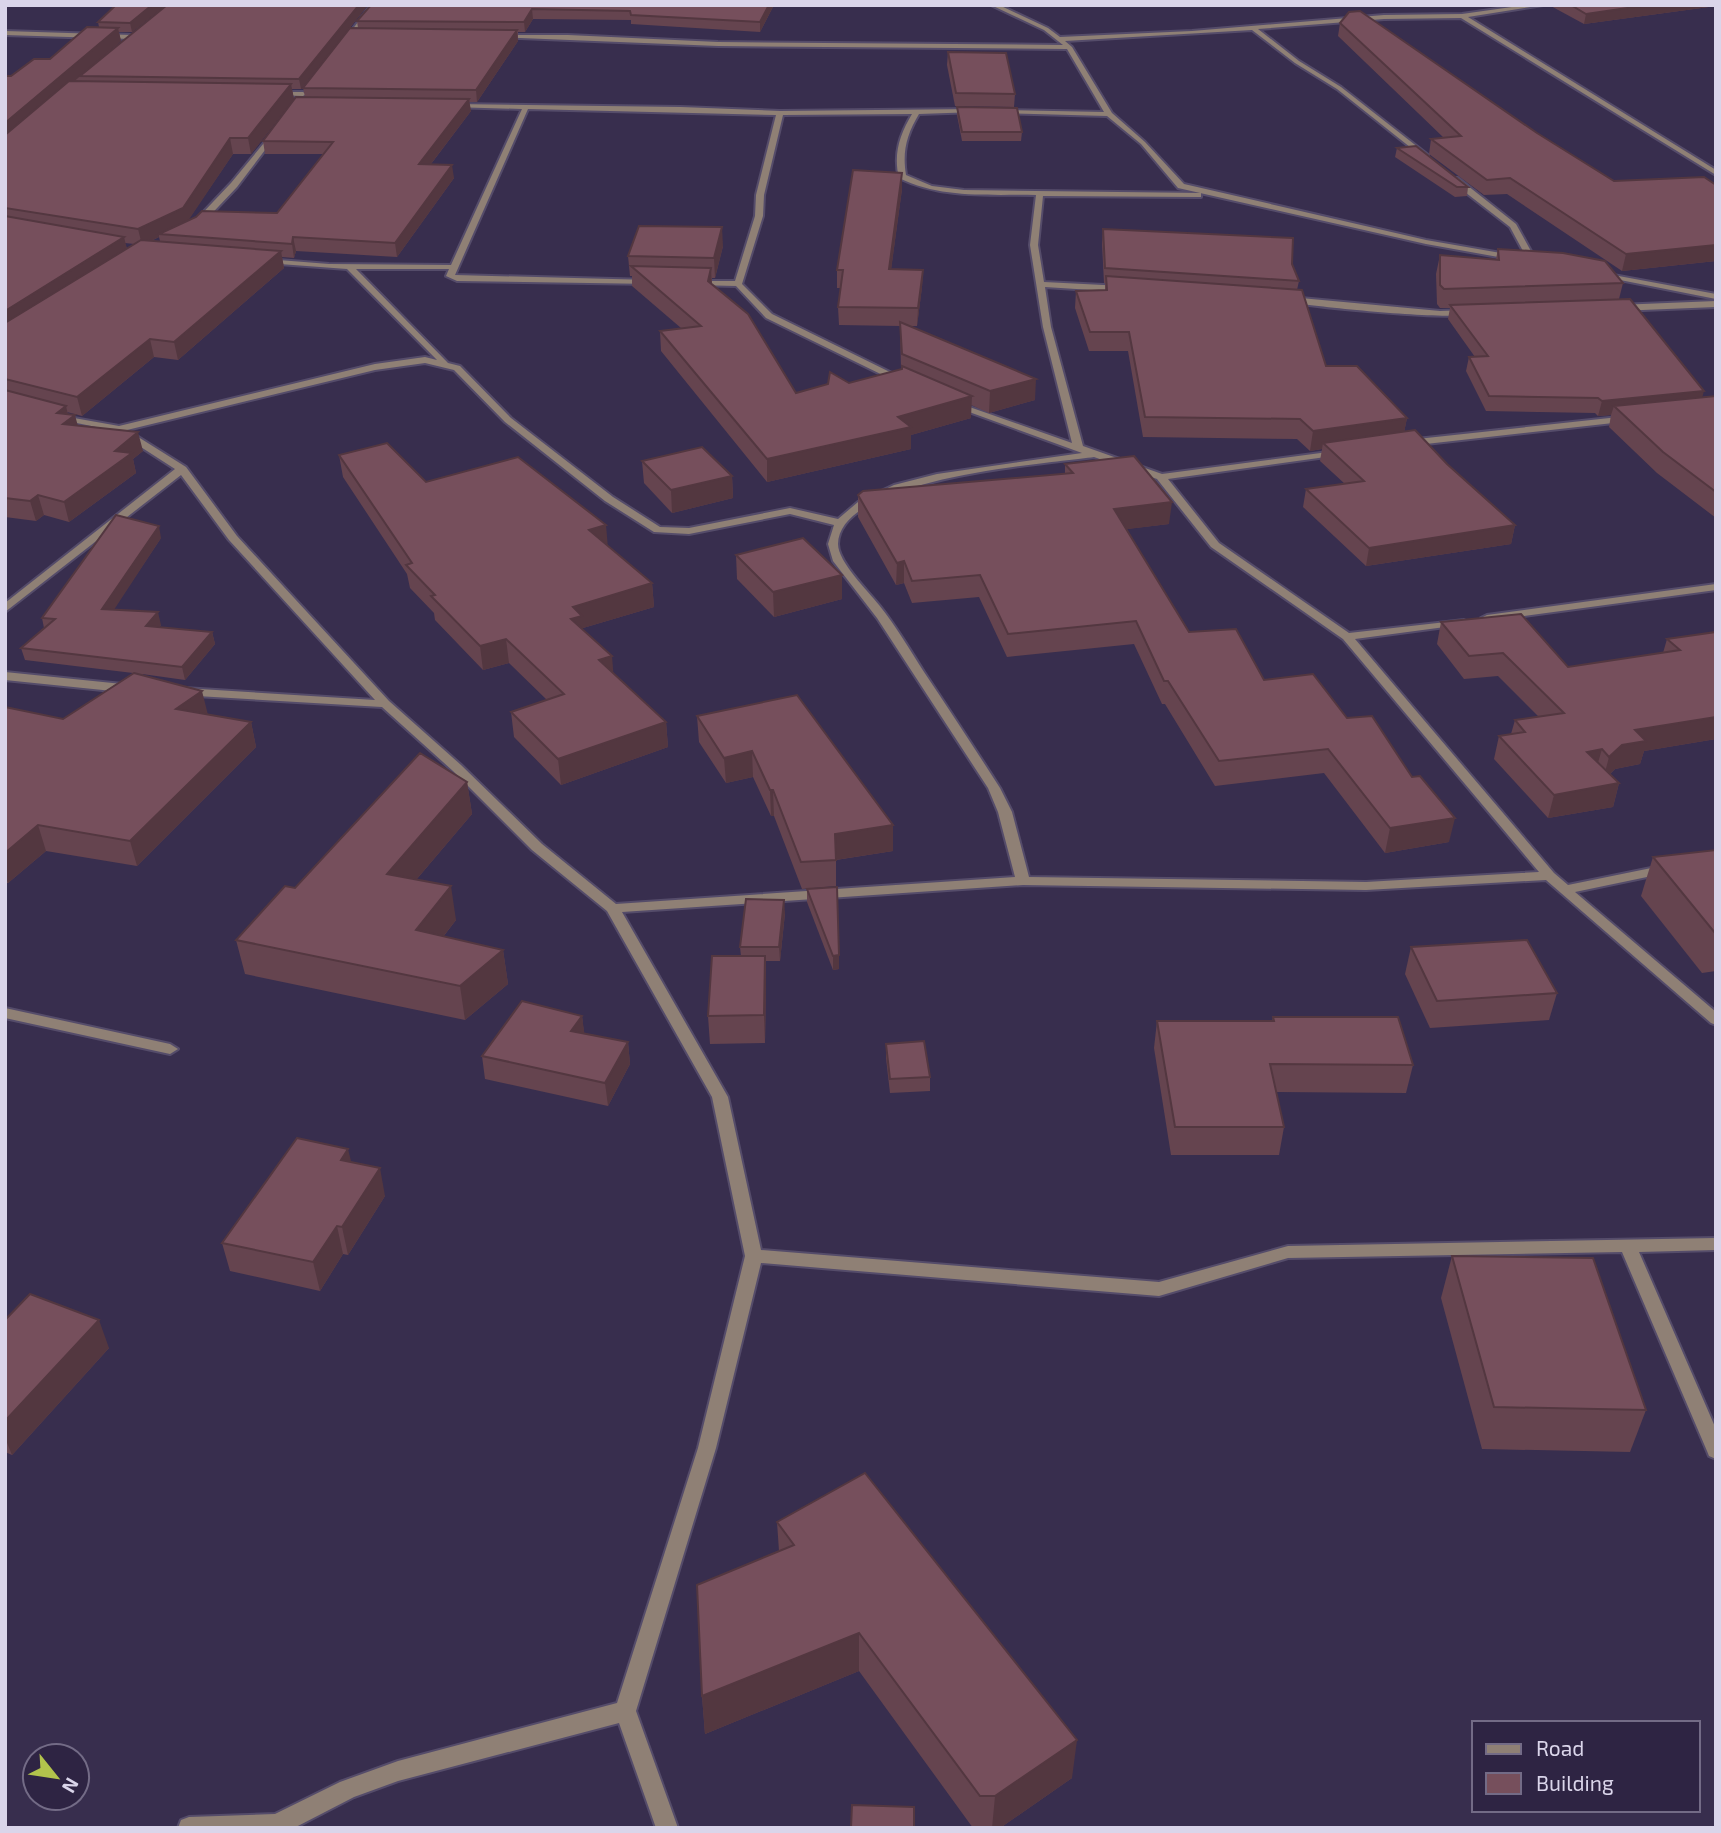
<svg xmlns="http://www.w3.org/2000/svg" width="1721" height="1833" font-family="'Exo 2',sans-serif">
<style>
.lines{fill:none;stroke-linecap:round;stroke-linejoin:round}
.minor-casing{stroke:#554c6a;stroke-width:4}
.minor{fill:#8f8075;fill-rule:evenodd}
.wall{fill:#65444f;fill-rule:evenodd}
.shaded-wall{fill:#533740}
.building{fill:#764f5c;stroke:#533740;stroke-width:2}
</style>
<rect width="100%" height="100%" fill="#382e4e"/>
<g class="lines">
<defs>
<g id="minor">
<path d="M371,5h6l-31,38h-4z"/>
<path d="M991,5h8l49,23 12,9 132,-6 192,-16 78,-1 64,-9h17l-75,12 248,153v5l-255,-157 -77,1 -126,10 41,32 42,26 87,68 -3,4 -88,-70 -42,-26 -43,-33 -187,11 7,6 40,66 33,29 39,42 242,56 92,16 1,2 -4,2 -89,-16 -248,-56 -37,-44 -34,-28 -108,-3 2,-3 103,2 -37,-63 -349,-3 -221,-9 3,-2h68l150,7 345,3 -19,-15z"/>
<path d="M5,31l127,4 3,2 -3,2 -127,-4z"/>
<path d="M276,92h27l3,2 -3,2 -29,-1z"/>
<path d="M452,104l229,3 99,4 194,-2 2,3 -57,2c-12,20 -17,37 -13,61l26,11 32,4 237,3v4h-3l-155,-1 -5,49 6,37 79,4 4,3 -4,3 -78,-5 6,40 32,119 79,28 181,-24v4l-3,1 -172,24 51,64 130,90 115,-13 2,2 -6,3 -105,14 199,234 14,12 98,-20 5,1 2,3 -2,3 -96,20 141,120v13l-5,-2 -165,-143 -180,10 -343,-5 -401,27 106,185 33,153 398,32 129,-36 428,-8v12l-77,2 77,177v30l-7,-3 -2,-5 -85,-199 -334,6 -129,38 -398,-33 -45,185 -80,263 42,117h-22l-37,-105 -221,58 -44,16 -60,31h-116l3,-8 8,-3 86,-3 65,-32 58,-21 219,-58 81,-255 47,-192 -33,-159 -105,-186 -75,-61 -79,-79 -71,-64 -202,-12 -2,-3 6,-4 191,12 -146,-160 -48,-65 -176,137v-9l170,-134 -59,-38 -59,-12v-4l62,11 256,-62 50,-7 12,3 -90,-91 -81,-6 -4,-2 4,-2 63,5 122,1 71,-156 -72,-2zM528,109l248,6 -20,80 -1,21 -20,65h-39l-4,2 4,2 40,1 30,32 135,66 3,-1v-4l-132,-65 -30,-30 21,-68 1,-21 19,-80 129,-1c-12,20 -19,40 -13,64 43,21 90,16 137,17l-6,50 13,82 29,116 -114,-40 -8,2 132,48 -145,21 -43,11 -36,17 -20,17 -48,-11 -101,20 -29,-1 -47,-30 -102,-79 -51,-52 -12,-3 -92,-94h93l-3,7 11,5 197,3v-4h-3l-196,-5zM425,363l29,7 51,52 100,79 49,31 35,2 101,-20 44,11 -6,19 5,17 44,57 111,170 10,24 17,65 -399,27 -74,-60 -81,-79 -72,-64 -152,-165 -51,-69 -59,-37 248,-60zM1094,457l63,22 54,68 132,92 196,233 -173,10 -337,-5 -17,-65 -12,-24c-25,-39 -50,-77 -76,-116 -14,-22 -28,-46 -45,-67 -11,-14 -41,-43 -41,-61 1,-66 207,-80 256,-87z"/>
<path d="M273,132l5,1 -41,54 -37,39h-6v-4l37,-39z"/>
<path d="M1452,178h6l58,46 21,38 -1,2h-6l-20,-37 -58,-45z"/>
<path d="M1597,272l119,22v5l-116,-23 -4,-2z"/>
<path d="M1290,297l150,14 28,-1 4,3c-15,9 -160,-7 -185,-11v-4z"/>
<path d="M1716,301v6l-98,4 -4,-3 4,-3z"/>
<path d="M1628,416l3,1v4l-223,25 -5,-3 5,-3z"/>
<path d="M1716,584v6l-229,31 -6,-3 6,-3z"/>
<path d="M5,672l127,13 6,4 -6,4 -127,-13z"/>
<path d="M5,1008l165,36 8,5 -8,5 -165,-36z"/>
</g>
</defs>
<!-- minor casing -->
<use href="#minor" class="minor-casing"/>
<!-- minor -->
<use href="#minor" class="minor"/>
</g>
<!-- wall -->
<g class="wall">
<path d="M166,5l-34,27h-13l2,9 -25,22 272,-58 -67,84h-9l2,10 -43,55h-18l-45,66 89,-7 46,-59h-58l-2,-13 42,-44 -2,-9 55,-60 -1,-7 14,-16h403l-14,27 -129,-8v-4l-98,-1 -8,13h-7v9l-41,61h-8l2,9 -40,53 23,14 -57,79 -101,-6 -2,7 -12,-1 2,11 -106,92 -24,-3 -72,59 -15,-4 11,13 65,26 -10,8 3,14 -67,49 -25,-7 -8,6 -31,-4v-441h6l39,-17 49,-32 -1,-5zM159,237l1,4h-9zM125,243l9,1 -7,5z"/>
<path d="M1549,5h167v1l-132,18z"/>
<path d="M1340,23l197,110 77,48 102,4v76l-94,10 -115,-77 -23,1 -55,-41 2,-15 13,-1 -106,-102z"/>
<path d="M948,52l67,42 -1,13 -59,-1 -8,-41z"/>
<path d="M957,107l65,25 -1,9h-59l-5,-26z"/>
<path d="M1397,148l71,39 -1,9 -12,1 -60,-40z"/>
<path d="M902,173v16l-11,80 32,1 -1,17 -5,39h-8l126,74 -46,13 -18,-8v13l-60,17v14l-144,33 -106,-131 -1,-20 21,-3 -49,-42v-10h-2l-2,-20 95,-10 -8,32h-3v7l84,108 53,-10 52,-13 -1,-44 -61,-1 -1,-18 3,-19h-4v-18z"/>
<path d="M1103,229l189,35 7,17 -2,9 29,76 81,52 -3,14 43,32 68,61 -4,19 -145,22 -63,-59 3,-18 39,-5 -25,-23 2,-12 -12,2 -13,-12 -154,-2 -15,-86h-39l-14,-43 1,-17 29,-1v-7h-1l-2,-39z"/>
<path d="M1498,249l125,34 -4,16 83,98 14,-1v122l-59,-45 -48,-46 2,-12 -13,1 -3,-3 -109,-2 -20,-40 3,-14h6l-27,-38 2,-11h-10l-3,-4 -1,-30 4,-19 56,4z"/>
<path d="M339,455l87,27 182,64 44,37 2,24 -71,21v2l31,44 52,48 2,25 -107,38 -47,-48 -3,-25 36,-12 -38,-37 -26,7 -48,-50 -1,-7 -24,-25 -3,-14 -64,-97z"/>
<path d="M642,461l90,15 1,22 -61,15 -28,-30z"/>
<path d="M1065,464l104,60 -43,5 63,103 75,48 83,38 102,124 -64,11 -61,-80 -109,13 -50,-82h-3l-28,-60 -127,13 -28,-60 -67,6 -8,-20 -8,2 -38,-68v-22l207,-21z"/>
<path d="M161,538l-48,72 48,15 -2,2 53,5 3,12 -30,36 -43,-6 66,41 43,7 5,25 -119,119 -91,-15 -38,32h-3v-176l58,12 70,-46 -108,-13 -4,-12 23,-20 -2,-10z"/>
<path d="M736,555l106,20v24l-68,18 -37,-38z"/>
<path d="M1441,622l127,45 95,-14 4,-14 49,-7v107l-72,12 -4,13 -25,5 -5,5 9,9 -6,24 -65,11 -54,-59 5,-23 12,-2 4,-14 24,-3 -41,-41 -34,3 -27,-35z"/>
<path d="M697,716l196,109v26l-57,9v26l-34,3 -28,-73h-3l-18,-39 -27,6 -27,-41z"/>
<path d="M467,782l5,32 -56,66 40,40 -13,17 60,13 5,34 -43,36 -220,-46 -9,-34 59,-52z"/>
<path d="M1716,850v121l-14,2 -61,-77 12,-39z"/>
<path d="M807,889l32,80 -6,1 -26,-68z"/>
<path d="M785,913l-5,48h-14v22l-1,60 -55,1 -2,-28 33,-60 -1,-9z"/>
<path d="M1411,947l146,46 -8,27 -119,8 -25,-54z"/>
<path d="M582,1016l2,18 44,8 2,22 -22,42 -123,-27 -3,-23z"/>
<path d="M1273,1017l140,48 -7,28 -130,-1 8,35 -5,28h-108l-17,-107 3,-27h115z"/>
<path d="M886,1044l44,33v14l-40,2 -4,-35z"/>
<path d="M351,1163l34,33 -37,59 -5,-1 -23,37 -90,-20 -8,-28z"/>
<path d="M1452,1256l194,154 -16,42 -148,-3 -41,-151z"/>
<path d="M5,1320l104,28 -97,107 -7,-3z"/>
<path d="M777,1522l295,256 -72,50h-27l-114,-157 -154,63 -3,-38 77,-145z"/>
</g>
<!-- shaded-wall -->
<g class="shaded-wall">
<path d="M152,5h14l-34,27 -2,-9z"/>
<path d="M359,5h9l-67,84 -2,-10z"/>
<path d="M769,5h5l-14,27v-10z"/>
<path d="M1648,5h68v1l-132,18 2,-10z"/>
<path d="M532,9l1,10 -8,13 -1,-10z"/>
<path d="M118,28l3,13 -116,100v-18z"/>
<path d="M517,30l1,11 -41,61 -1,-12z"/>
<path d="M291,84l3,15 -43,55 -3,-16z"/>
<path d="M469,99l2,12 -50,66 -2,-13z"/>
<path d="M230,138l3,16 -47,70 -27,10v3l-17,8 -4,-16z"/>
<path d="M452,165l2,13 -57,79 -2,-14z"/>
<path d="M902,173v16l-13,97v-17z"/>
<path d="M722,227l1,19 -8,32 -1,-20z"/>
<path d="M124,237l4,16 -123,79v-21z"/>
<path d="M293,237l3,14 -2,7 -2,-14z"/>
<path d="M1716,245v16l-94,10 4,-17z"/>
<path d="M281,251l3,17 -106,92 -4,-18z"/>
<path d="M711,268l1,20 -4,-7z"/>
<path d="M923,270l-1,17 -5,39 1,-18z"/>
<path d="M150,339l4,18 -72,59 -5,-19z"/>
<path d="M1036,379l-1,21 -46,13 1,-22z"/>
<path d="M1704,391l-4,15h-86l-3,9 -13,1 4,-15z"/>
<path d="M972,396l-1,22 -60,17v14l-144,33v-23l131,-42z"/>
<path d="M66,406l3,13 6,-4 5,19 -12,9 -11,-30z"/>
<path d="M1407,418l-4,20 -80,5 -1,6 -12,2 3,-20z"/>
<path d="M138,432l5,19 -10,8 3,14 -67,49 -5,-20 51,-51z"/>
<path d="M732,476l1,22 -61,15 -1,-23z"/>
<path d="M38,495l6,20 -8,6 -6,-20z"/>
<path d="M1172,502l-3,22 -57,7 2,-22z"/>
<path d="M606,525l2,23 -19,-18z"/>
<path d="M1515,525l-4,19 -145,22 3,-18z"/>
<path d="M159,526l2,12 -55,84 -4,-13z"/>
<path d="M904,561v22l-8,2 1,-22z"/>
<path d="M842,575v24l-68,18 -1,-25z"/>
<path d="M652,583l2,24 -71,21 1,12 -13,-21 2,-12z"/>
<path d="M158,612l3,13 -11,13 -4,-12z"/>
<path d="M212,632l3,12 -30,36 -3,-13z"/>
<path d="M506,639l3,24 -26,7 -3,-24z"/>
<path d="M612,656l2,25 -15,-21z"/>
<path d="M202,691l6,24 -32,-6z"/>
<path d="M1716,717v22l-72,12 -4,13 -25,5 -12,11 6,-23 26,-27z"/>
<path d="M251,722l5,25 -119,119 -7,-25z"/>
<path d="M666,722l2,25 -107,38 -3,-26z"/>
<path d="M1602,749l-7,24 -8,-21z"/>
<path d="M752,751l1,26 -27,6 -2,-25z"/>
<path d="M467,782l5,32 -79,93 -6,-33z"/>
<path d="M1619,783l-6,24 -65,11 6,-23z"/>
<path d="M770,790h3l1,26h-3z"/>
<path d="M1455,818l-6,24 -64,11 5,-25z"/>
<path d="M38,825l8,26 -38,32 -3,-7v-23z"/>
<path d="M893,825v26l-58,9v-26z"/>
<path d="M451,886l5,34 -34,44 -6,-34z"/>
<path d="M784,900l1,13 -5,48 -1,-14z"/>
<path d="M503,950l5,34 -43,36 -5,-34z"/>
<path d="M839,955v14l-6,1v-14z"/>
<path d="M765,956l1,27 -1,60 -1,-28z"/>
<path d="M582,1016l3,22 -14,-7z"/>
<path d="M628,1042l2,22 -22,42 -3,-23z"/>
<path d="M348,1149l7,28 -14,-17z"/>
<path d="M380,1168l5,28 -37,59 -6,-28z"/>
<path d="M337,1226l6,28 -23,37 -7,-29z"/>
<path d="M99,1320l10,28 -97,107 -7,-17v-17z"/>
<path d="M859,1633v38l-154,63 -3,-38z"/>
<path d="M1077,1740l-5,38 -72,50h-8l3,-32z"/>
</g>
<!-- building -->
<g class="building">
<path d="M116,5h36l-22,18 -32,-1z"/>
<path d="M167,5h192l-60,74 -219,-3z"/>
<path d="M371,5h398l-9,17 -129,-7 -1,-4 -98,-2 -8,13 -167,-1z"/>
<path d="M1571,5h77l-62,9z"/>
<path d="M1360,11l177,122 77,48 90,-4 12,8v60l-90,9 -116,-76 -23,2 -56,-41 30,-3 -121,-113 9,-11z"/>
<path d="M87,27l31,1 -113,95v-47h6l23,-17h16z"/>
<path d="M350,28l167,2 -41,60 -173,-2z"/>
<path d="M948,52l58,1 9,41 -59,-1z"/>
<path d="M69,81l222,3 -43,54h-18l-47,70 -45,21 -133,-21v-73z"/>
<path d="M296,97l173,2 -50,65 33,1 -57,78 -102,-6 -1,7 -133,-10 37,-17 6,-6 75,2 56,-71 -70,-1z"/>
<path d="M957,107l60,1 5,24h-60z"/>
<path d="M1416,146l52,41h-11l-60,-39z"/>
<path d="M853,170l49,3 -13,96 34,1 -5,38 -80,-1 5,-37h-6z"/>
<path d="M5,216l119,21 -119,74z"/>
<path d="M639,226l83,1 -8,31 -86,-2z"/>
<path d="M1103,229l190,9 -1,26 7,17 -194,-13z"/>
<path d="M141,240l140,11 -107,91 -24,-3 -73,58 -72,-18v-56z"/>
<path d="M1498,249l65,4 42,8 18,22 -179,6 -4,-4v-30l59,5z"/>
<path d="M631,266l80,2 -3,13 40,33 48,79 32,-9 2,-12 19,11 53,-14v-3l70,30 -74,21 13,10 -144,32 -107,-128 41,-5z"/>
<path d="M1106,276l196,14 24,76h31l50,52 -94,13 -13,-12 -155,-2 -16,-85h-39l-14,-41 31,-1z"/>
<path d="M1630,299l74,92 -102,10 -4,-3 -109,-2 -20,-39 19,-1 -38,-51z"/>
<path d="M900,322l136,57 -46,12 -88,-37z"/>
<path d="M5,390l61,16 -9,7 18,2 -12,9 75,8 -23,19 17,2 -68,49 -26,-7 -8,6 -25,-3z"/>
<path d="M1716,396v96l-53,-40 -49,-46z"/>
<path d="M1415,430l32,34 68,61 -146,23 -63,-59 58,-8 -41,-38z"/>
<path d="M387,443l39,39 92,-25 88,68 -17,5 63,53 -79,24 9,9 -11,3 41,37 -13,4 67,62 -108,37 -47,-47 53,-18 -58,-55 -26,7 -49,-50 4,-1 -29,-30 6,-2 -73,-108z"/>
<path d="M702,447l30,29 -61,14 -29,-29z"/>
<path d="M1134,456l38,46 -58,7 75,123 47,-3 28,51 49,-6 34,44 25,-2 40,61 8,-1 35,42 -65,10 -62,-79 -109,12 -51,-80h-4l-28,-60 -128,13 -28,-59 -68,6 -8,-20 -7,2 -39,-68 5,-4 210,-18 -8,-9z"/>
<path d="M116,515l43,11 -57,83 56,3 -12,14 66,6 -30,35 -161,-19 34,-29 -13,-1z"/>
<path d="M803,538l39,37 -69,17 -37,-37z"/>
<path d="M1521,614l47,53 112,-17 -13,-11 49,-7v85l-81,13 11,11 -24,4 -13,12 -7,-8 -15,3 32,31 -65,12 -55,-59 26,-4 -10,-12 49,-7 -61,-60 -34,3 -28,-34z"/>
<path d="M134,673l68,18 -26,18 75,13 -121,119 -92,-16 -33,28v-146l58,12z"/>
<path d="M797,695l96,130 -58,9 1,26 -35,2 -28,-72h-3l-18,-39 -28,7 -27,-42z"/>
<path d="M420,753l47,29 -80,92 64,12 -35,44 87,20 -43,36 -224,-46 49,-54 10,2z"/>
<path d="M1716,850v83h-1l-62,-76z"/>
<path d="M837,887l2,68 -6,1 -26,-67z"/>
<path d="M746,899l38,1 -5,47h-39z"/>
<path d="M1527,940l30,53 -120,8 -26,-54z"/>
<path d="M712,956h53l-1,59 -56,1z"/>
<path d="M522,1001l60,15 -11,15 57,11 -23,41 -123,-27z"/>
<path d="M1273,1017h125l15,48 -143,-1 14,63h-109l-18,-106h117z"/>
<path d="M924,1041l6,36 -40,2 -4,-35z"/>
<path d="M297,1138l51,11 -7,11 39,8 -38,59 -5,-1 -24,36 -91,-19z"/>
<path d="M1452,1256l141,2 53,152 -152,-3z"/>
<path d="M30,1294l69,26 -94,101v-101z"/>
<path d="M865,1473l212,267 -82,56h-15l-121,-163 -157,63 -5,-111 97,-40 -17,-23z"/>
<path d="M852,1805l62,2v21h-63z"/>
</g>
<!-- border -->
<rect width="1721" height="1833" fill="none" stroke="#dad5ea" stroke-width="14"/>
<!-- legend -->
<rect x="1472" y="1721" width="228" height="91" fill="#2e2443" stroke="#736b86" stroke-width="2"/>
<rect x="1486" y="1744" width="35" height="10" fill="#8f8075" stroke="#736b86" stroke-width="2"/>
<text x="1536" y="1756" font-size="21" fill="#dad5ea">Road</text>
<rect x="1486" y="1773" width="35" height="21" fill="#764f5c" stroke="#736b86" stroke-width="2"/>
<text x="1536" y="1791" font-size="21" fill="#dad5ea">Building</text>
<!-- north arrow -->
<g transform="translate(56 1777) rotate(120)"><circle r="33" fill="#2e2443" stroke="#736b86" stroke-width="2"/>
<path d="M0-5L12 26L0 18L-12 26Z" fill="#b2c34c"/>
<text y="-10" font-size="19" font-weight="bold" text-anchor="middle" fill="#dad5ea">N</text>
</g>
</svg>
